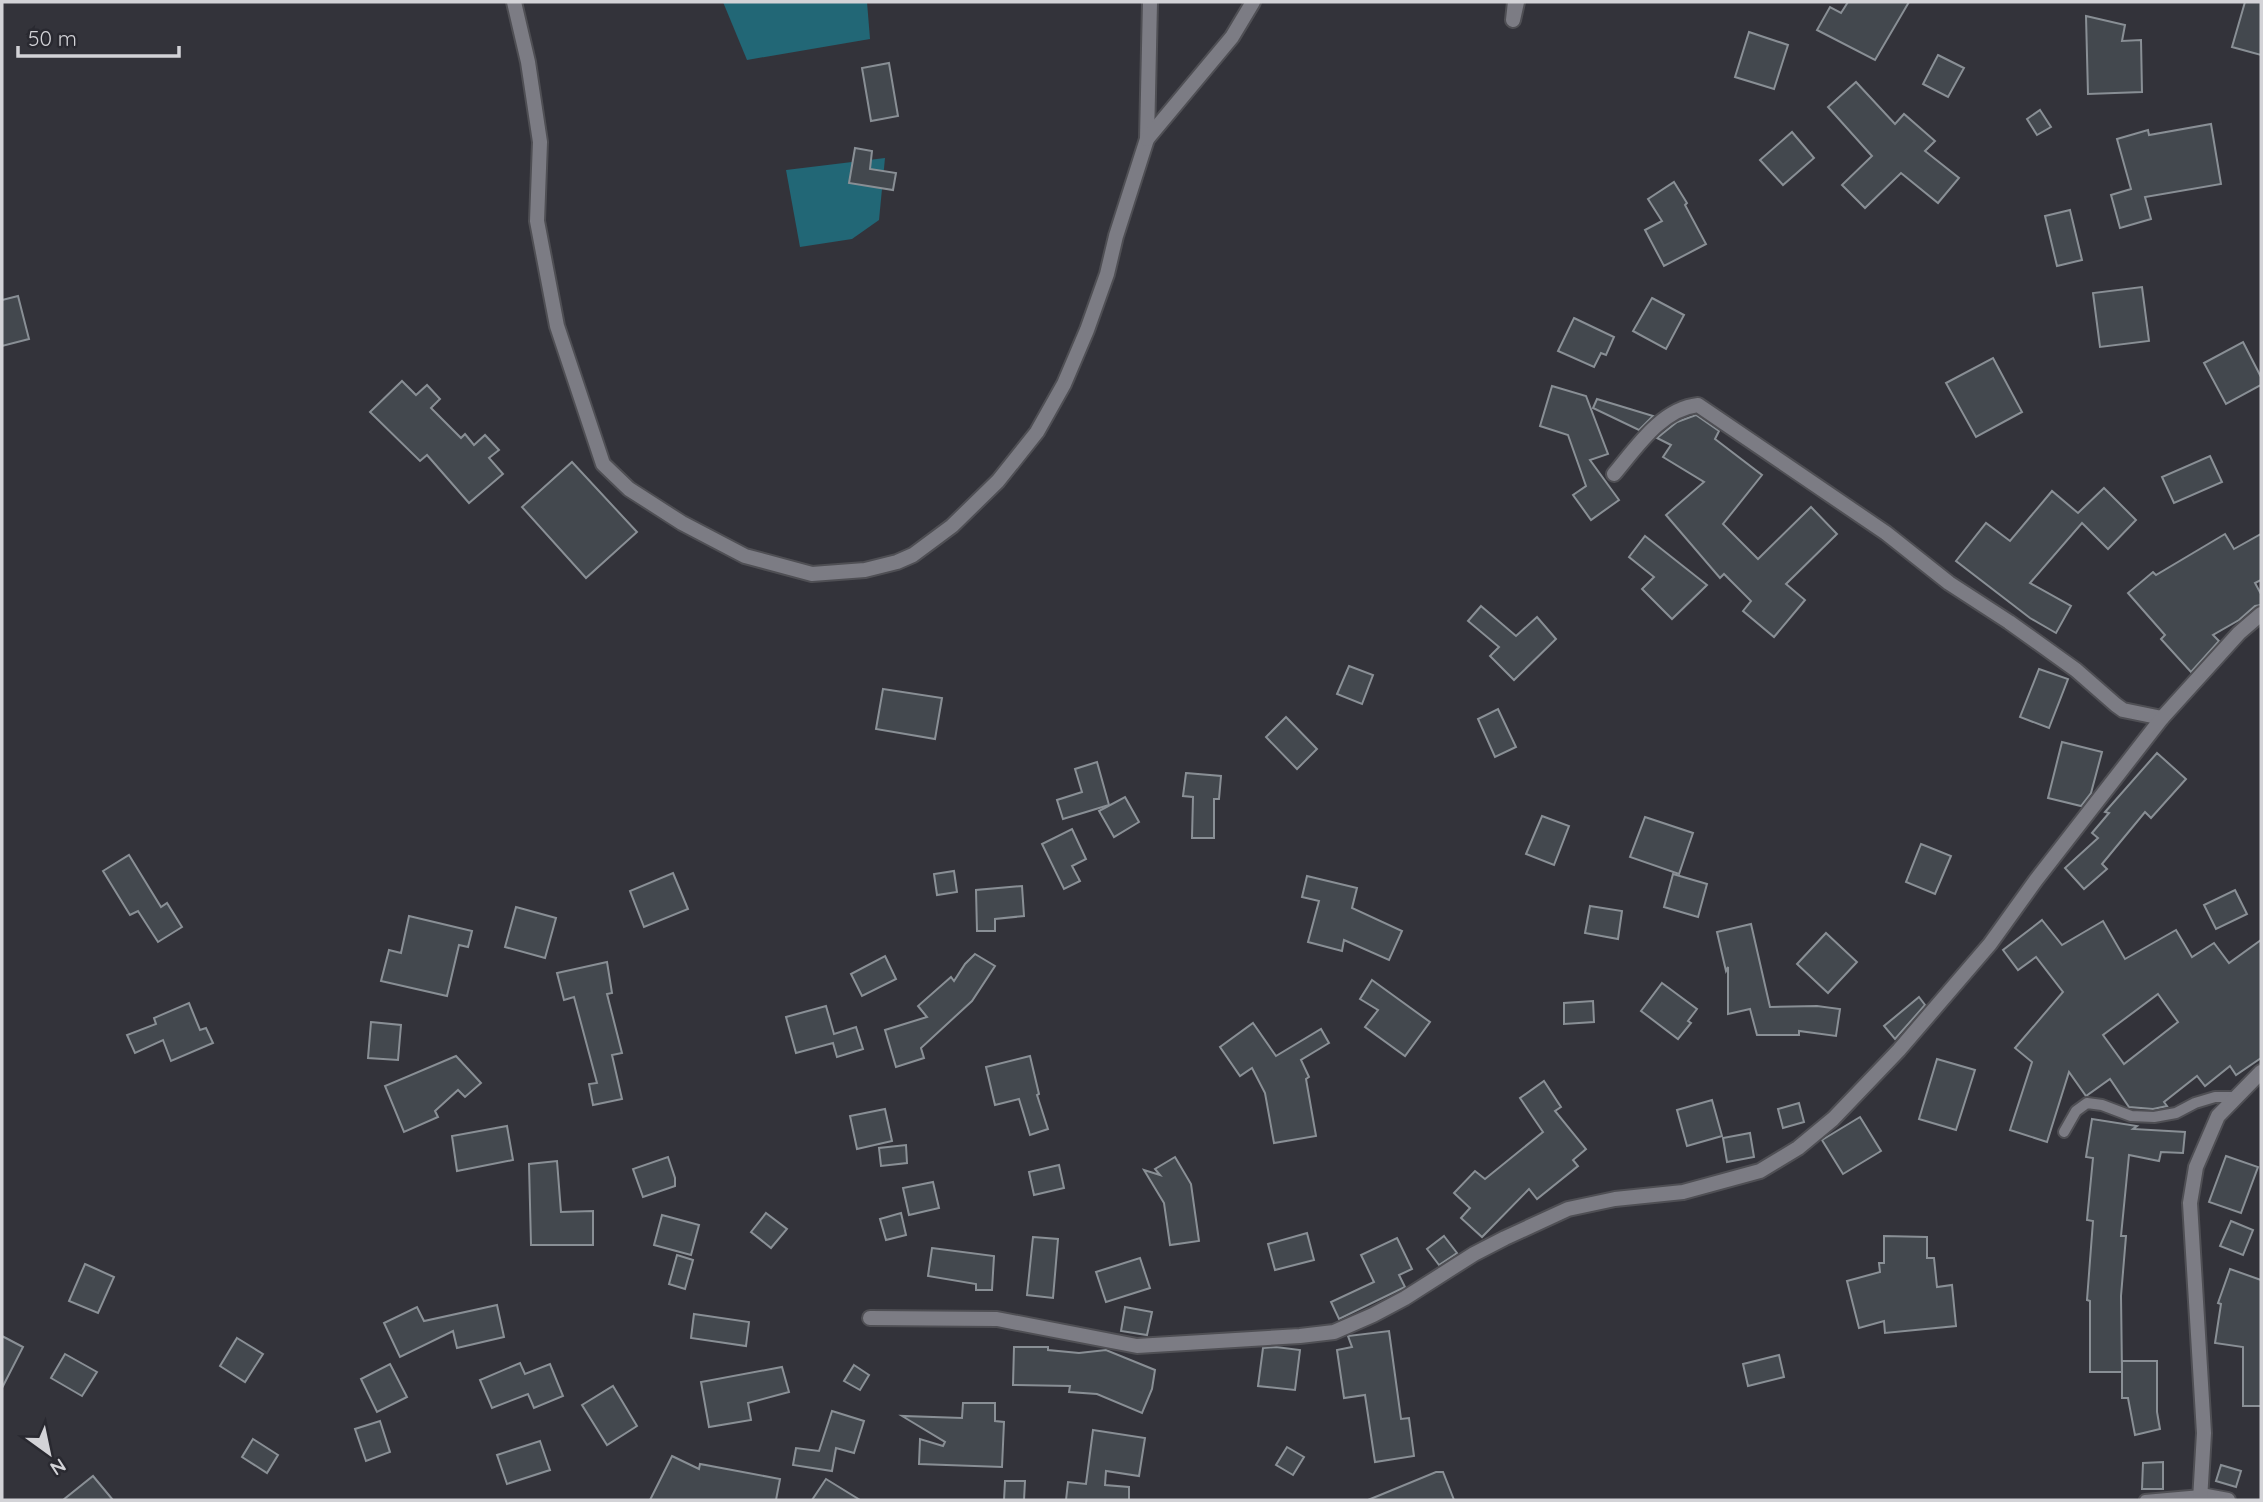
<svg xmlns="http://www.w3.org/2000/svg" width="2263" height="1502" font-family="Quicksand,sans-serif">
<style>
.water{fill:#226776}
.building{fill:#43484e;stroke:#898f95;stroke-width:2;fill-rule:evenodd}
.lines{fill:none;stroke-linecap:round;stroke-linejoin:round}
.lane-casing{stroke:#4f4f54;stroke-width:14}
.street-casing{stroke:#4f4f54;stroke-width:18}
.lane{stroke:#7c7c84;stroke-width:10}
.street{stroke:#7c7c84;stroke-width:14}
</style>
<rect width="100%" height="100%" fill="#33333a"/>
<!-- water -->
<g class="water">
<path d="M723,2h144l3,37 -123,21z"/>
<path d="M885,158l-6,62 -27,19 -52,8 -14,-77z"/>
</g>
<!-- building -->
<g class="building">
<path d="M1848,2h61l-34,58 -58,-30 13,-23 11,6z"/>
<path d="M2245,2h16v53l-29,-8z"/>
<path d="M2086,16l39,9 -3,16 19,-1 1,52 -54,2z"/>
<path d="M1749,32l39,13 -14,44 -39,-12z"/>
<path d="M1938,55l26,13 -16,29 -25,-13z"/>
<path d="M889,63l9,53 -27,5 -9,-53z"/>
<path d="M1856,82l39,42 9,-10 31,27 -10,10 34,27 -21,25 -37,-30 -36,35 -23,-23 30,-29 -44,-49z"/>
<path d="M2040,110l11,17 -14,8 -10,-16z"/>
<path d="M2211,124l10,60 -76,13 6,22 -31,9 -9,-33 20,-6 -14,-50 31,-9 1,5z"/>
<path d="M1792,132l22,26 -31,27 -23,-25z"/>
<path d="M855,148l17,3 -2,18 26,4 -3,17 -44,-7z"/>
<path d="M1674,182l13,21 -2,2 21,39 -42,22 -19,-36 17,-9 -14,-22z"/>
<path d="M2070,210l12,50 -25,6 -12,-50z"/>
<path d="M2142,287l7,54 -49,6 -7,-54z"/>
<path d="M18,296l11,43 -27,7v-46z"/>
<path d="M1652,298l32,17 -18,34 -33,-18z"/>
<path d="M1574,318l40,19 -8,18 -5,-2 -7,14 -36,-16z"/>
<path d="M2243,342l18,35v8l-35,19 -22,-41z"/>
<path d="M1993,358l29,54 -46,25 -30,-54z"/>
<path d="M402,381l14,14 11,-10 13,14 -9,9 30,30 4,-4 9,11 11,-10 14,15 -10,8 14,16 -34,29 -42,-48 -7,6 -50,-49z"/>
<path d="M1552,386l34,10 22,58 -18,6 29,40 -28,20 -18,-25 13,-9 -18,-51 -28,-9z"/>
<path d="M1597,399l56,17 -14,14 -46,-22z"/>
<path d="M1696,415l23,16 -4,8 47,36 -39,49 35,35 53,-52 26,27 -51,50 19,16 -31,37 -31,-26 8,-10 -27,-27 -4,4 -54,-63 38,-33 -41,-25 8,-12 -14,-7 20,-16z"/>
<path d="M2210,456l12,26 -48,21 -12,-26z"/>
<path d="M572,462l65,70 -51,46 -64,-71z"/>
<path d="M2104,488l32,32 -28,29 -26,-26 -52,60 41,23 -15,27 -26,-15 -74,-57 30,-38 24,18 42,-50 26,22z"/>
<path d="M2225,534l9,15 27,-15v46l-6,3 6,11v11l-6,1 -16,14 -26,15 6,6 -28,31 -30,-33 4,-4 -37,-42 25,-21 3,3z"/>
<path d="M1645,536l62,49 -35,34 -30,-30 12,-12 -25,-20z"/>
<path d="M1481,606l35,30 21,-19 19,22 -42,41 -24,-24 9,-9 -31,-26z"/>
<path d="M1349,666l24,9 -11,29 -25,-10z"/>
<path d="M2039,669l29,10 -19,49 -29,-11z"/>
<path d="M883,689l59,9 -7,41 -59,-10z"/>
<path d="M1498,709l18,38 -21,10 -17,-38z"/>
<path d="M1286,717l31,32 -20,20 -31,-32z"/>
<path d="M2062,742l40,10 -11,41 -10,13 -33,-8z"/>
<path d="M2157,753l29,26 -35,39 -6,-6 -43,52 5,5 -23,20 -19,-21 33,-30 -6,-5 17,-20 -4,-1z"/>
<path d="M1097,762l12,43 -46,14 -6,-19 25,-8 -7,-23z"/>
<path d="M1186,773l35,3 -2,23h-5v39h-22l1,-41 -10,-1z"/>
<path d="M1125,797l14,25 -25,15 -15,-26z"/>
<path d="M1542,816l27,10 -15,39 -28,-11z"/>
<path d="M1645,817l48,16 -14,41 -49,-17z"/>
<path d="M1072,829l14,30 -14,7 8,15 -16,8 -22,-45z"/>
<path d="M1921,844l30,12 -16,38 -29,-12z"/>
<path d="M129,855l32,52 6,-4 15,24 -24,15 -20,-31 -8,4 -27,-44z"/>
<path d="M954,871l3,21 -20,3 -3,-21z"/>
<path d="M673,873l15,36 -44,18 -14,-36z"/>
<path d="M1673,874l34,10 -9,33 -34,-10z"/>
<path d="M1307,876l50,12 -5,20 50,23 -13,29 -45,-20 -2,11 -34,-9 11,-41 -17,-4z"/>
<path d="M1022,886l2,30 -29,3v12h-18l-1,-41z"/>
<path d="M2235,890l12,24 -31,15 -12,-24z"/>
<path d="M1590,906l32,5 -4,28 -33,-6z"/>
<path d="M516,907l40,11 -11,40 -40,-11z"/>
<path d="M409,916l63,15 -4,16 -9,-2 -12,51 -66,-15 8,-31 12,3z"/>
<path d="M2042,920l20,25 41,-24 22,38 51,-29 16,27 22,-14 15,20 32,-23v118l-25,17 -6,-9 -25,20 -8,-10 -33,26 3,4 -14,3 -24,-2 -19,-28 -24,17 -17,-24 -22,70 -37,-12 22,-68 -17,-14 48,-56 -27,-35 -18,13 -15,-20zM2158,994l20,28 -54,42 -21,-29z"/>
<path d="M1751,924l19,83 47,-1 23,3 -4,27 -37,-5v4h-42l-7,-26 -22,5v-47l-2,4 -9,-39z"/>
<path d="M1826,933l31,29 -29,31 -31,-29z"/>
<path d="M975,954l20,12 -23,35 -51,47 3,10 -28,9 -11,-37 42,-13 -9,-11 33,-29 3,4 11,-17z"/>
<path d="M885,956l11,23 -34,17 -11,-22z"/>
<path d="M607,962l5,31 -5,1 15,59 -10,2 10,44 -29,6 -4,-21 8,-1 -23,-86 -10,3 -7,-27z"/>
<path d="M1372,980l58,42 -25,34 -40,-29 13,-17 -18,-11z"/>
<path d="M1662,983l35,26 -9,12 3,2 -13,16 -37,-28z"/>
<path d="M1919,997l6,8 -30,34 -11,-13z"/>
<path d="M1593,1001l1,21 -30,2v-21z"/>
<path d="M189,1003l11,27 6,-2 7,15 -42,18 -8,-21 -28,13 -8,-18 29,-11 -2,-6z"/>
<path d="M826,1006l8,28 22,-7 7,22 -26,8 -4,-14 -37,10 -10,-36z"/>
<path d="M371,1022l30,3 -3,35 -30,-2z"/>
<path d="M1253,1023l23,33 45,-27 8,14 -28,17 8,17 -3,2 10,57 -42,7 -9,-50 -13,-25 -12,8 -20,-29z"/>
<path d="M456,1056l25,27 -16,14 -7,-7 -23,21 3,6 -34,15 -19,-46z"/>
<path d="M1030,1056l9,38 -2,1 11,34 -18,6 -11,-36 -24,6 -9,-38z"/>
<path d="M1937,1059l38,11 -19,60 -37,-11z"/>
<path d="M1544,1081l17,26 -6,4 31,38 -13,11 5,6 -41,33 -8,-10 -47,48 -21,-19 9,-10 -16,-15 21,-22 10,8 58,-47 -23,-34z"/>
<path d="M1712,1100l10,36 -35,10 -10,-36z"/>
<path d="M1799,1103l5,19 -21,6 -5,-19z"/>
<path d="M885,1109l7,32 -35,8 -7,-33z"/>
<path d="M1860,1117l21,34 -38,23 -21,-34z"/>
<path d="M2092,1119l45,7 -4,3 52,3 -2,21 -22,-1 -2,9 -30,-6 -8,81h5l-5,60 1,76h-32v-71l-3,-1 6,-79 -6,-1 6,-62 -7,-1z"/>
<path d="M507,1126l6,34 -56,11 -5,-35z"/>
<path d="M1750,1133l4,24 -27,5 -4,-24z"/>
<path d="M906,1145l1,18 -26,3 -2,-18z"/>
<path d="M2226,1156l32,11 -17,46 -32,-11z"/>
<path d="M668,1157l7,21v8l-32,11 -10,-28z"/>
<path d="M1175,1157l16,27 8,57 -29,4 -6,-42 -20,-33 16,5 -5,-6z"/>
<path d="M557,1161l4,51 32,-1v34h-62l-2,-81z"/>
<path d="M1059,1165l5,23 -30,7 -5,-23z"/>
<path d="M933,1182l6,26 -30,7 -6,-27z"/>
<path d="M766,1213l21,16 -16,19 -20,-16z"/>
<path d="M901,1213l5,22 -20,5 -6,-21z"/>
<path d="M662,1215l37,10 -8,30 -37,-10z"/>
<path d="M2231,1221l22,9 -10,25 -23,-9z"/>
<path d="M1307,1233l7,27 -39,10 -7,-26z"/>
<path d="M1444,1236l13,17 -18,12 -12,-16z"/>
<path d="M1884,1236l43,1v21h7l3,29 15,-2 4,41 -71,7 -1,-12 -25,7 -12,-47 33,-9 -1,-9h5z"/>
<path d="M1033,1237l25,2 -5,59 -26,-3z"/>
<path d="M1397,1238l15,31 -13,6 6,12 -66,32 -8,-17 43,-20 -13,-27z"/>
<path d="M932,1248l62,8 -2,34h-16v-6l-48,-8z"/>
<path d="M677,1255l16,5 -8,29 -16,-5z"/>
<path d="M1140,1258l10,30 -44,14 -10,-30z"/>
<path d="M85,1264l29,13 -16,36 -29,-12z"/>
<path d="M2230,1269l31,11v126h-18v-59l-28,-4 6,-39 -3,-1z"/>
<path d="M497,1305l7,32 -47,11 -4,-17 -53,26 -16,-34 33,-16 7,14z"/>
<path d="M1125,1307l27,5 -5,23 -26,-4z"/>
<path d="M694,1314l55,8 -3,24 -55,-8z"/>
<path d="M1389,1331l12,88 8,-1 5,38 -39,6 -10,-67 -21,3 -7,-48 15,-3 -4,-11z"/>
<path d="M2,1336l21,11 -21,41z"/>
<path d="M237,1338l26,16 -18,28 -25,-16z"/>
<path d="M1014,1347h34v3l31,3 27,-3 49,20 -3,19 -10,24 -45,-19 -28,-2 1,-6 -57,-1z"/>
<path d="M1276,1347l24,3 -5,40 -37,-4 5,-38z"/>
<path d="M65,1354l32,18 -15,24 -31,-18z"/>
<path d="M1779,1355l5,22 -36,9 -5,-22z"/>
<path d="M2122,1361h35v51l3,17 -25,6 -7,-37h-6z"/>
<path d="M520,1363l5,11 25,-10 13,32 -29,12 -6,-14 -36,14 -12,-28z"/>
<path d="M390,1364l17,33 -30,15 -16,-33z"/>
<path d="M854,1365l15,10 -9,15 -16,-9z"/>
<path d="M782,1367l7,25 -41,11 3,17 -42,7 -8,-45z"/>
<path d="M613,1386l24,40 -30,19 -25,-40z"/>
<path d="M963,1403h32v18l9,1 -2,45 -83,-3 1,-25 23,7 2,-4 -43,-26 60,2z"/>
<path d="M832,1411l32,10 -10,32 -18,-5 -4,23 -39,-6 3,-17 23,3z"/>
<path d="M380,1421l10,31 -24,9 -11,-32z"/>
<path d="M1093,1430l52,8 -6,38 -33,-5 -1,14 24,2v13h-63l2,-18 18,2z"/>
<path d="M253,1439l25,16 -11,18 -25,-16z"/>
<path d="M540,1441l10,29 -43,14 -10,-29z"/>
<path d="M1287,1447l17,10 -11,18 -17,-10z"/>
<path d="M672,1456l27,13 1,-5 80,15 -4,21h-126z"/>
<path d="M2163,1462v27h-21l1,-26z"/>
<path d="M2221,1465l20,6 -5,16 -20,-6z"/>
<path d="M1436,1472h7l11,28h-86z"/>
<path d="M93,1476l20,24h-50z"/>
<path d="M826,1479l34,21h-48z"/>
<path d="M1005,1481h20l-1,19h-20z"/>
</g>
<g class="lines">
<defs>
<g id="lane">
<path d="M2064,1132l12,-21 11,-8 15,2 29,11 23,1 22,-4 19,-10 20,-6h21"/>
<path d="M2145,1500l56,-5"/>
</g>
<g id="street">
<path d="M514,2l14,60 12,80 -3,79 20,105 46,138 26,25 53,34 63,33 67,18 53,-4 32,-8 16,-7 39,-29 46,-45 39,-49 27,-48 23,-54 20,-56 9,-38 31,-97 3,-137"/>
<path d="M1515,2l-2,18 4,-18"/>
<path d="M1147,139l85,-102 21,-35"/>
<path d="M1614,474c22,-26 47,-65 84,-69l188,128 63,50 60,39 67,48 40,35 7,5 39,8"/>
<path d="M870,1318l127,1 140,27 163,-10 34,-4 39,-17 32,-17 69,-44 31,-16 63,-29 47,-10 68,-7 77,-21 38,-23 35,-29 66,-69 91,-106 46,-64 126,-162 77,-85 22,-19"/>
<path d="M2201,1495l27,5"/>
<path d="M2200,1500l4,-67 -14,-230 6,-36 22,-51 43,-44"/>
</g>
</defs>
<!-- lane casing -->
<use href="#lane" class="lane-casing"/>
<!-- street casing -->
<use href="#street" class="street-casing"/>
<!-- lane -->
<use href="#lane" class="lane"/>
<!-- street -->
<use href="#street" class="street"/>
</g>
<!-- border -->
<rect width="2263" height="1502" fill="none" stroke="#d3d3d7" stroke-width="7"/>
<!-- north arrow -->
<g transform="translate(49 1453) rotate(147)" stroke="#292930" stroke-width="5" paint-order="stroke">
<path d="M0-5L12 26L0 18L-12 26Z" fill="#d3d3d7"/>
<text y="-10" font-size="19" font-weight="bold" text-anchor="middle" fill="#d3d3d7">N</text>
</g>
<!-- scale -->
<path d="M18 46v10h161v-10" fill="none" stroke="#d3d3d7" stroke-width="3.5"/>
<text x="28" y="46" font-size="21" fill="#d3d3d7" stroke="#292930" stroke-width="5" paint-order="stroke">50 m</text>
</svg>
